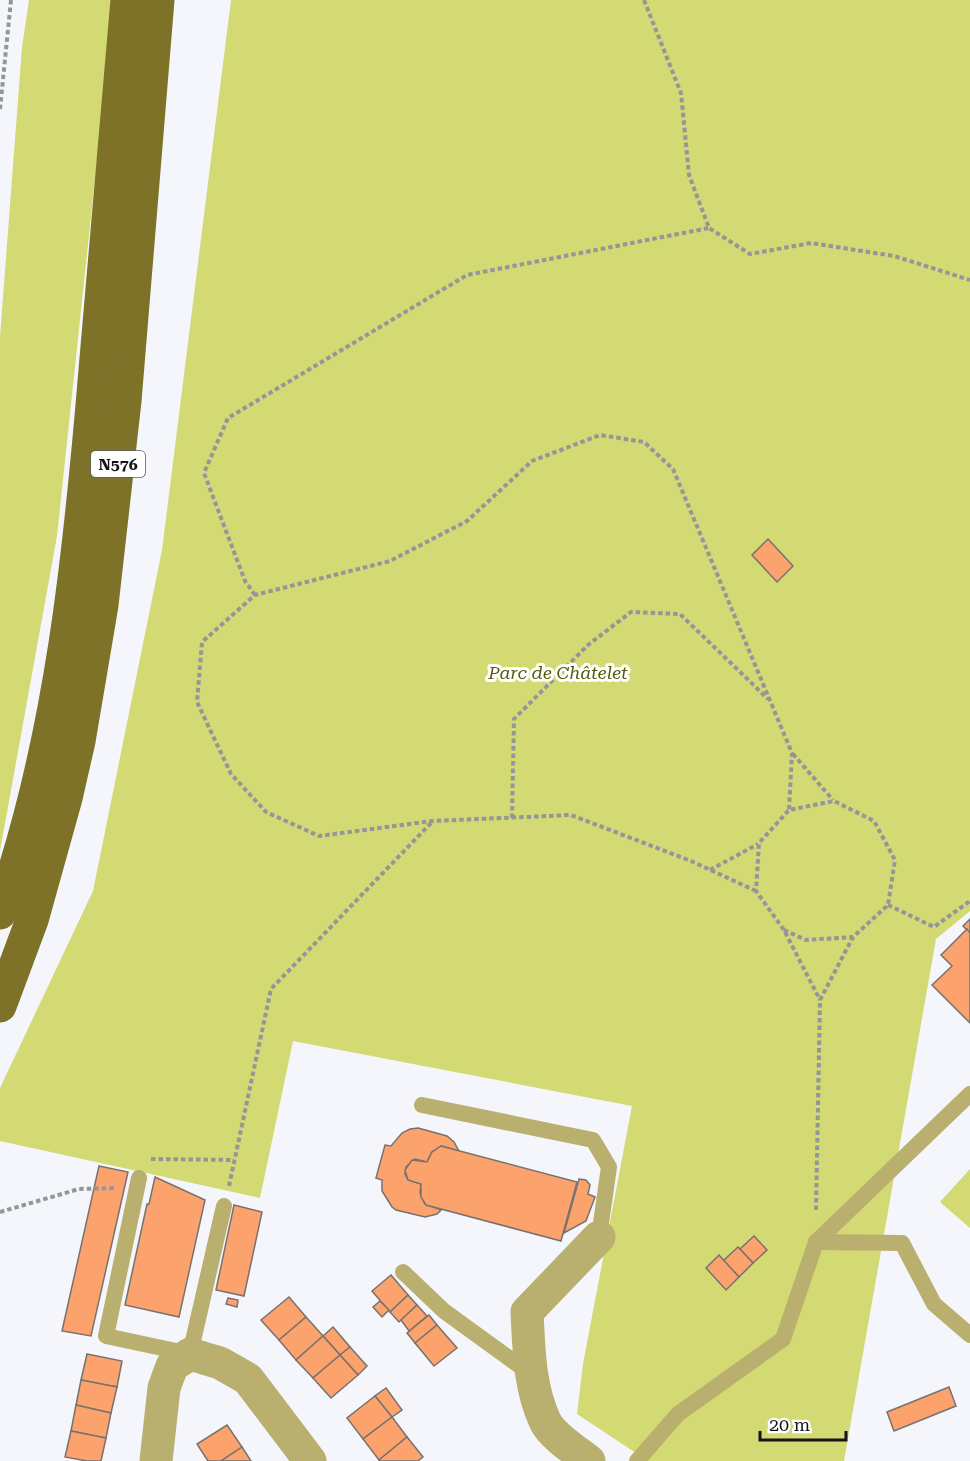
<svg xmlns="http://www.w3.org/2000/svg" width="970" height="1461" font-family="'Roboto Serif',serif">
<style>
.green{fill:#d3d973}
.building{fill:#fca26c;stroke:#78726f;stroke-width:1.5}
.lines{fill:none;stroke-linecap:round;stroke-linejoin:round}
.path{stroke:#94969a;stroke-width:4;stroke-dasharray:4.5 3;stroke-linecap:butt}
.lane{stroke:#b9af6f;stroke-width:16}
.street{stroke:#b9af6f;stroke-width:33}
.primary{stroke:#7d7227;stroke-width:33}
.labels{text-anchor:middle;dominant-baseline:central;stroke-width:6;stroke-linejoin:round;paint-order:stroke}
.shield{fill:#fff;stroke:#5a5b5d;stroke-width:1.5}
.shield-label{font-size:16px;font-weight:bold;fill:#141517}
.park-label{font-size:18px;font-style:italic;fill:#585b0c;stroke:#fff}
</style>
<rect width="100%" height="100%" fill="#f4f6fc"/>
<!-- green -->
<g class="green">
<path d="M29,0h85l-57,536 -57,315v-514l22,-290z"/>
<path d="M231,0h739v911l-34,28 -92,522h-196l-71,-47 6,-50 49,-258 -339,-65 -33,157 -260,-57v-53l93,-197 69,-341z"/>
<path d="M970,1169v59l-30,-26z"/>
</g>
<!-- building -->
<g class="building">
<path d="M768,539l25,27 -16,16 -25,-27z"/>
<path d="M970,919v14l-7,-7z"/>
<path d="M967,929l3,4v90l-38,-38 20,-19 -11,-11z"/>
<path d="M418,1128l29,8 7,6 5,9 -18,-5 -9,6 -5,10 -12,-3 -9,8 -1,7 3,6 13,4 -1,9 5,11 16,6 -4,4 -12,3 -29,-7 -4,-3 -10,-16v-11l-6,-2 9,-33 6,1 11,-13 8,-4z"/>
<path d="M441,1146l136,36 -16,59 -135,-36 -5,-8v-13l-13,-4 -3,-10 7,-10 15,2 5,-10z"/>
<path d="M99,1166l29,6 -37,164 -29,-5z"/>
<path d="M155,1177l50,23 -26,117 -54,-12 22,-101h2z"/>
<path d="M579,1179l7,1 4,5 -2,9 7,3 -9,24 -22,12z"/>
<path d="M234,1205l28,7 -18,84 -28,-6z"/>
<path d="M754,1236l13,14 -14,13 -13,-14z"/>
<path d="M738,1247l15,16 -14,14 -16,-16z"/>
<path d="M719,1255l20,22 -13,13 -20,-22z"/>
<path d="M391,1275l17,20 -18,17 -18,-21z"/>
<path d="M408,1295l9,10 -18,17 -9,-10z"/>
<path d="M289,1297l17,20 -27,23 -18,-20z"/>
<path d="M228,1298l10,2 -1,7 -11,-3z"/>
<path d="M380,1301l9,9 -7,7 -9,-10z"/>
<path d="M417,1305l10,11 -18,15 -8,-11z"/>
<path d="M429,1315l8,10 -22,18 -8,-10z"/>
<path d="M306,1317l17,19 -27,24 -17,-20z"/>
<path d="M437,1325l20,23 -23,18 -19,-23z"/>
<path d="M333,1327l17,20 -10,8 -17,-19z"/>
<path d="M323,1336l17,19 -27,23 -17,-18z"/>
<path d="M350,1347l17,19 -9,9 -18,-20z"/>
<path d="M87,1354l35,7 -5,26 -36,-7z"/>
<path d="M340,1355l18,20 -27,23 -18,-20z"/>
<path d="M81,1380l36,7 -6,26 -35,-8z"/>
<path d="M949,1387l7,19 -62,25 -7,-19z"/>
<path d="M386,1388l16,22 -10,7 -17,-21z"/>
<path d="M375,1396l17,21 -29,22 -16,-21z"/>
<path d="M76,1405l35,8 -5,25 -35,-7z"/>
<path d="M392,1417l15,20 -28,23 -16,-21z"/>
<path d="M227,1425l15,22 -21,14h-13l-11,-17z"/>
<path d="M71,1431l35,7 -5,23h-14l-22,-4z"/>
<path d="M407,1437l16,20 -5,4h-38l-1,-1z"/>
<path d="M242,1447l9,14h-30z"/>
</g>
<g class="lines">
<!-- path -->
<g class="path">
<path d="M644,0l37,93 8,82 20,53 41,26 61,-11 83,13 76,24"/>
<path d="M0,109l11,-109"/>
<path d="M255,595l-10,-14 -41,-108 24,-55 239,-143 242,-47"/>
<path d="M793,754l40,46"/>
<path d="M512,818l2,-99 74,-74 43,-33 49,2 88,85"/>
<path d="M710,870l48,-26"/>
<path d="M756,891l-65,-30 -120,-46 -139,6 -113,15 -53,-24 -35,-38 -34,-72 5,-60 53,-47 135,-34 77,-40 65,-60 68,-26 44,7 29,27 119,284 -3,57"/>
<path d="M888,905l46,22 36,-26"/>
<path d="M784,930l22,10 47,-3 35,-32 7,-45 -21,-39 -40,-20 -45,9 -30,33 -3,48 28,39 36,70"/>
<path d="M151,1159l83,1"/>
<path d="M229,1186l42,-197 161,-167"/>
<path d="M816,1210l4,-210 33,-63"/>
<path d="M0,1212l79,-23 37,-1"/>
</g>
<!-- lane -->
<g class="lane">
<path d="M422,1105l171,35 16,27 -10,70"/>
<path d="M139,1178l-33,158 84,18 34,-148"/>
<path d="M816,1242l86,1 32,61 36,31"/>
<path d="M403,1272l41,39 87,63"/>
<path d="M637,1461l41,-47 105,-75 33,-97 154,-148"/>
</g>
<!-- street -->
<g class="street">
<path d="M156,1461l8,-73 8,-22 18,-12 30,9 28,16 62,82"/>
<path d="M589,1461c-13,-10 -37,-25 -44,-40 -16,-34 -16,-73 -18,-109l72,-75"/>
</g>
<!-- primary -->
<g class="primary">
<path d="M0,913c61,-171 80,-362 95,-543 11,-123 21,-247 32,-370"/>
<path d="M0,1006l32,-86 34,-122 13,-57 23,-136 23,-204 33,-401"/>
</g>
</g>
<g class="labels">
<!-- shield labels -->
<rect class="shield" x="91" y="451" width="54" height="26" rx="4.5"/>
<g class="shield-label">
<text x="118" y="464">N576</text>
</g>
<!-- park labels -->
<g class="park-label">
<text x="558" y="672">Parc de Châtelet</text>
</g>
</g>
<!-- scale -->
<path d="M760 1431v9h86v-9" fill="none" stroke="#141517" stroke-width="3"/>
<text x="769" y="1431" font-size="18" fill="#141517" stroke="#ffffff" stroke-width="4.5" paint-order="stroke">20 m</text>
</svg>
